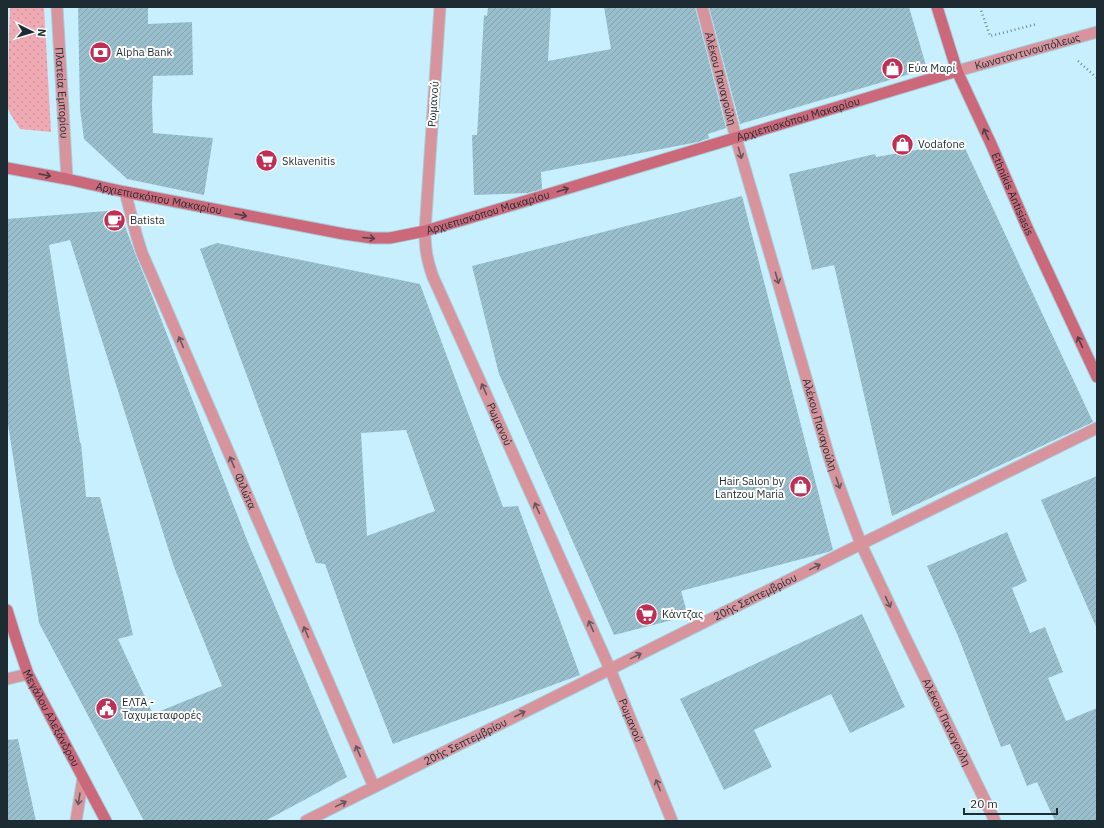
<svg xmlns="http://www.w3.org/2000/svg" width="1104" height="828" font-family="'IBM Plex Sans',sans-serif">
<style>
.park{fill:url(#park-dots)}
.building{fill:url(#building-hatch);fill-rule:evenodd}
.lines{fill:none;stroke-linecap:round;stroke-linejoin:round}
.pedestrian-casing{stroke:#a9ccd8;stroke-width:13}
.minor-casing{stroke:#a9ccd8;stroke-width:13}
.secondary-casing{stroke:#a9ccd8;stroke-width:13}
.path{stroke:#6e8892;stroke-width:2.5;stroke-dasharray:1 3;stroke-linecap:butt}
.pedestrian{stroke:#d8949d;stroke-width:11}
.minor{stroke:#d8949d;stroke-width:11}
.secondary{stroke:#cb687a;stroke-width:11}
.oneway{stroke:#513e48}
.oneway2{stroke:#68565d}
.labels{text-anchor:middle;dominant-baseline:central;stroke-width:4;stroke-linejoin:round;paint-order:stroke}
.street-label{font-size:11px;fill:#1d2c32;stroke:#fff}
.poi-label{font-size:11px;fill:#1d2c32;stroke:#fff;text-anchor:start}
</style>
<defs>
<pattern id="park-dots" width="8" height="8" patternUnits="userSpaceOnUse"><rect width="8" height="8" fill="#f0aab4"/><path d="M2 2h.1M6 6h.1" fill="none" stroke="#cd929b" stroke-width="1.8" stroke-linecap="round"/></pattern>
<pattern id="building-hatch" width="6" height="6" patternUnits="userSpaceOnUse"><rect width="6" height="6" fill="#99bfcc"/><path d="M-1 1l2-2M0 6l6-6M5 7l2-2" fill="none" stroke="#83a4b0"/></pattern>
</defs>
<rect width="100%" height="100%" fill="#c8effd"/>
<!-- park -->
<path class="park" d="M10,7h34l7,125 -31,-3 -9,-14 -4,-8z"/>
<!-- building -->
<g class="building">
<path d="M78,7h70v17l44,-2 1,53 -40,1 -1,30 1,27 60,5 -9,57 -77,-16 -43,-40 -4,-30z"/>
<path d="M488,7h63l-3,54 63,-12 -7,-42h91l31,121 -18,6 1,4 -11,4 -157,30 1,17 -14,4 -54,2 -2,-60h5l7,-120 3,1z"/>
<path d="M709,7h200l18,62 -187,55z"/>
<path d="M962,142l131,280 -201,94 -58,-251 -22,5 -23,-96 86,-20 1,3z"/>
<path d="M742,196l91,354 -5,2 -147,39 7,25 -74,19 -115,-261 -27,-108z"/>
<path d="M119,210l17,46 9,22 102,262 100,237 -82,44h-121l-105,-198 -32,-205v-199zM70,240l104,327 48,119 -69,28 -35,-75 15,-4 -33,-138h-14l-5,-54h-1l-31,-198z"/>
<path d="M217,243l203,41 83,223 15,-1 62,169 -187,69 -39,-99 -29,-81 -9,-1 -116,-314zM406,430l29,81 -68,25 -6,-103z"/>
<path d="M1097,476v153l-56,-129z"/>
<path d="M1007,532l20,49 -15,7 18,45 15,-6 18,45 -15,6 18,43 31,-13v113h-42l-18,-39 -10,4 -17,-42 -9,3 -43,-111 -31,-70z"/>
<path d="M862,614l43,93 -55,26 -19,-39 -77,36 18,37 -48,23 -44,-91z"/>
<path d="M18,739l18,82h-29v-81z"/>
</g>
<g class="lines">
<defs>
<g id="pedestrian">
<path id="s1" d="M57,7l10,172"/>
</g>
<g id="minor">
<path id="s2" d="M440,7l-15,224c0,18 2,29 8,46l177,392 62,152"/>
<path id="s3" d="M702,7l34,131 94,322 12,34 19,50 42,89 92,188"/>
<path id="s4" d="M957,71l140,-39"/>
<path id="s5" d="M125,192c6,21 10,41 17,61l232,534"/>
<path d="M7,679l21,-5"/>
<path d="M76,821l7,-43"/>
<path id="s6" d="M306,821l555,-277 236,-116"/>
</g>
<g id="secondary">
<path id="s7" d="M937,7l20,64 34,73 35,81 71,152"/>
<path id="s8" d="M7,168l60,11 58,13 219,42 28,4h18l35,-7 41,-12 491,-148"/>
<path id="s9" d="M7,610l10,32 11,32 78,147"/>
</g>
</defs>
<!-- pedestrian casing -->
<use href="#pedestrian" class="pedestrian-casing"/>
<!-- minor casing -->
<use href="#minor" class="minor-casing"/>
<!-- secondary casing -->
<use href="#secondary" class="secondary-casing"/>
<!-- path -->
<g class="path">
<path d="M980,7l10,29 47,-12"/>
<path d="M1078,61l19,17"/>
</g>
<!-- pedestrian -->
<use href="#pedestrian" class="pedestrian"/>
<!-- minor -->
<use href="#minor" class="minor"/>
<!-- secondary -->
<use href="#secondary" class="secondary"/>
</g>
<!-- one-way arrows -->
<defs><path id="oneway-shaft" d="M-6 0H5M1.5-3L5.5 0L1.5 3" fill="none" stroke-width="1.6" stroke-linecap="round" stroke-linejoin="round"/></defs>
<g class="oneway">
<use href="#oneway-shaft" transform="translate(986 134) rotate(-114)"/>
<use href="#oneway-shaft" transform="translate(45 175) rotate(11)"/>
<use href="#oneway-shaft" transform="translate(563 190) rotate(-17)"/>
<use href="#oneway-shaft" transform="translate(241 215) rotate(11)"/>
<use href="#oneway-shaft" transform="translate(369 238) rotate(5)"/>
<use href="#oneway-shaft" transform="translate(1080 342) rotate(-115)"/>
</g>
<g class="oneway2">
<use href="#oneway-shaft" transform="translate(740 153) rotate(74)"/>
<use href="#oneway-shaft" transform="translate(777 278) rotate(74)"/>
<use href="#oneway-shaft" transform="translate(181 342) rotate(-113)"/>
<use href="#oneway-shaft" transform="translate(484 389) rotate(-114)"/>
<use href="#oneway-shaft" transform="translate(232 462) rotate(-113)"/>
<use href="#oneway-shaft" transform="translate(838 483) rotate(71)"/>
<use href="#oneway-shaft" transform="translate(537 508) rotate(-114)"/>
<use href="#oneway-shaft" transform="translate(815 567) rotate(-26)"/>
<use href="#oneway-shaft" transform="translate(888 602) rotate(65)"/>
<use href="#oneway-shaft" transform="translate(591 626) rotate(-114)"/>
<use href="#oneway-shaft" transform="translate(306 632) rotate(-113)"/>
<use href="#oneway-shaft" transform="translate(636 656) rotate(-26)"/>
<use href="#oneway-shaft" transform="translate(520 714) rotate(-27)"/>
<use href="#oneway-shaft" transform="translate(358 751) rotate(-113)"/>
<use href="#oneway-shaft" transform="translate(658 785) rotate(-112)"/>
<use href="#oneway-shaft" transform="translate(79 799) rotate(99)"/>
<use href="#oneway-shaft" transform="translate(341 804) rotate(-26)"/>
</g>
<!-- icons -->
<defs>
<symbol id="bank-disc" viewBox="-11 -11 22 22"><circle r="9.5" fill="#be2f56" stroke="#fff"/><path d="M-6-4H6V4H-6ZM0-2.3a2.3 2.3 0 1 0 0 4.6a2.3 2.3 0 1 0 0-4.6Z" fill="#fff"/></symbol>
<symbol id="shop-disc" viewBox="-11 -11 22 22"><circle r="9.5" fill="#be2f56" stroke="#fff"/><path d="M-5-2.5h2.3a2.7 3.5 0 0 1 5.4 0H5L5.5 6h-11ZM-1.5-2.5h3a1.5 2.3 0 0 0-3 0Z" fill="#fff"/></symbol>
<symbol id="supermarket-disc" viewBox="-11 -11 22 22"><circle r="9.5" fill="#be2f56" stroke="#fff"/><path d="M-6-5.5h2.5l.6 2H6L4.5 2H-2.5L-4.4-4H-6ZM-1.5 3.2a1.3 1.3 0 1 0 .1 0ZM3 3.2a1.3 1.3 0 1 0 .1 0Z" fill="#fff"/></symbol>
<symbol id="cafe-disc" viewBox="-11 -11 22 22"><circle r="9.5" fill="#be2f56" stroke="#fff"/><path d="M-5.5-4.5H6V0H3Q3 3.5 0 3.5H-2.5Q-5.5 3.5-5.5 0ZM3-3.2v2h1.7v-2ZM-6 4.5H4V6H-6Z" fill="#fff"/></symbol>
<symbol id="civic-disc" viewBox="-11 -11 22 22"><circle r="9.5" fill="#be2f56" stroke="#fff"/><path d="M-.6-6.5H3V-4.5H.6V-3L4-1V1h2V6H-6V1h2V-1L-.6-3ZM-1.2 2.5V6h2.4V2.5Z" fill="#fff"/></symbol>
</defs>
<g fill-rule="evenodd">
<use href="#bank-disc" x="88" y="40" width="25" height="25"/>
<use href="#shop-disc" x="880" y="56" width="25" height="25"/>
<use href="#shop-disc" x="890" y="132" width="25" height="25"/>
<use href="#supermarket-disc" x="254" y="148" width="25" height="25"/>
<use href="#cafe-disc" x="102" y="208" width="25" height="25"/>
<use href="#shop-disc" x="788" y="474" width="25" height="25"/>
<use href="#supermarket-disc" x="634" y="602" width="25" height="25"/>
<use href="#civic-disc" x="94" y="696" width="25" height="25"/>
</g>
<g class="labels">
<!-- street labels -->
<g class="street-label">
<text stroke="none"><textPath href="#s4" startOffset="73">Κωνσταντινουπόλεως</textPath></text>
<text stroke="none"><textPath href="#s3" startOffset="74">Αλέκου Παναγούλη</textPath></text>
<text stroke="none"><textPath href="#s1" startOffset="86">Πλατεία Εμπορίου</textPath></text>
<text transform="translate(433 104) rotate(-86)">Ρωμανού</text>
<text stroke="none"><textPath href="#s8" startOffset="815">Αρχιεπισκόπου Μακαρίου</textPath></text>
<text stroke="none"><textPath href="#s7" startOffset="202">Ethnikis Antisiasis</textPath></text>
<text stroke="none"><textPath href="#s8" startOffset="155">Αρχιεπισκόπου Μακαρίου</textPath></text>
<text stroke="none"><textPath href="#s8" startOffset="491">Αρχιεπισκόπου Μακαρίου</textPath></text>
<text stroke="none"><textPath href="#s2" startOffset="433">Ρωμανού</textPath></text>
<text stroke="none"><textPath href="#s3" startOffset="434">Αλέκου Παναγούλη</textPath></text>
<text stroke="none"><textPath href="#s5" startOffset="323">Φιλώτα</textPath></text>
<text stroke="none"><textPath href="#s6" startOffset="502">20ής Σεπτεμβρίου</textPath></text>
<text stroke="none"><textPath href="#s9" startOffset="117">Μεγάλου Αλεξάνδρου</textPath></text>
<text stroke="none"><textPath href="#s2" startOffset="757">Ρωμανού</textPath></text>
<text stroke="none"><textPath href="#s3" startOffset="758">Αλέκου Παναγούλη</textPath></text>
<text stroke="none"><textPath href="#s6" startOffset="178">20ής Σεπτεμβρίου</textPath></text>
</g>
<!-- poi labels -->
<g class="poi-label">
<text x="116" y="52">Alpha Bank</text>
<text x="908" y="68">Εύα Μαρί</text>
<text x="918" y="144">Vodafone</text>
<text x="282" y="161">Sklavenitis</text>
<text x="130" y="220">Batista</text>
<text x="784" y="481" text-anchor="end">Hair Salon by<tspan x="784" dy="13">Lantzou Maria</tspan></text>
<text x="662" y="614">Κάντζας</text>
<text x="122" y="702">ΕΛΤΑ -<tspan x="122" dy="13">Ταχυμεταφορές</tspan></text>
</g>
</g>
<!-- border -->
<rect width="1104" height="828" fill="none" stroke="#1d2c32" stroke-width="16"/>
<!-- north arrow -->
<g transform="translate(32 32) rotate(95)" stroke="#ffffff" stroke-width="3" paint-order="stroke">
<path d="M0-3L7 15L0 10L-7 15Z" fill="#1d2c32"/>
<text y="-6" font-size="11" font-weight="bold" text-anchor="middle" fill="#1d2c32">N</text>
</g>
<!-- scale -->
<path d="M964 808v6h93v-6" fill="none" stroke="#1d2c32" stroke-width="2"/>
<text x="970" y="808" font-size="12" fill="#1d2c32" stroke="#ffffff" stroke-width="3" paint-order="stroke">20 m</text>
</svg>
